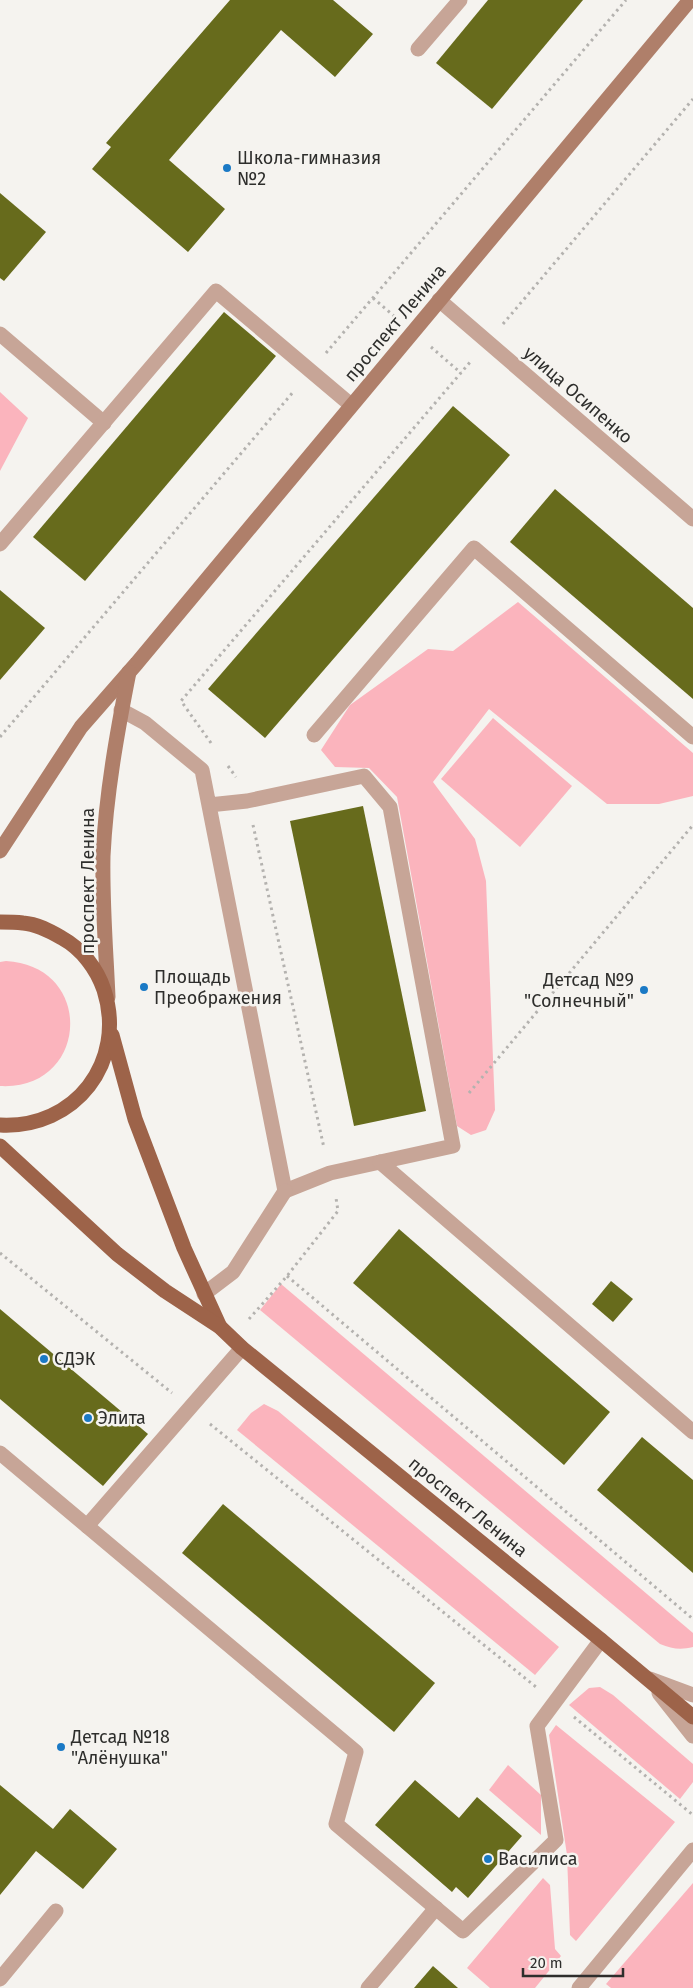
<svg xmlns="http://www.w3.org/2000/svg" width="693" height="1988" font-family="'Fira Sans',sans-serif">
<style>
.green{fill:#fbb4bd}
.building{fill:#676b1c}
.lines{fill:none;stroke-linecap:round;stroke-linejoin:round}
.path{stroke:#b4b2af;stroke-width:3;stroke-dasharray:2.5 4;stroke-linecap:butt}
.lane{stroke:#c7a597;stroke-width:15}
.street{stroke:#c7a597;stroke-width:15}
.secondary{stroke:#af7f6a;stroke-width:15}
.primary{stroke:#9d6349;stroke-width:15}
.poi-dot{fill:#1a79c5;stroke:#f5f3ef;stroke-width:2}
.labels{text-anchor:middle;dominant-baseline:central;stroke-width:5;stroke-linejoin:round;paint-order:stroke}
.poi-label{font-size:18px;fill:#2e2e2c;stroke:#f5f3ef;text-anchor:start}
.street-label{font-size:18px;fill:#2e2e2c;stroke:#f5f3ef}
</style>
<rect width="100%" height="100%" fill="#f5f3ef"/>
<!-- green -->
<g class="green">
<path d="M0,392l28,26 -28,53z"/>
<path d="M518,602l175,151v43l-34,8h-52l-118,-95 -56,73 42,57 11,42 9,229 -9,20 -15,5 -14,-9 -60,-329 -28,-29 -34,-1 -14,-17 29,-45 78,-56 25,2z"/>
<path d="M493,718l79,68 -52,61 -79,-68z"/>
<path d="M6,961c90,5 83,130 -6,125v-124z"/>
<path d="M281,1284l412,349v14c-12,3 -21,2 -33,-3l-400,-334z"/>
<path d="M264,1404l14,7 281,236 -24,28 -298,-245 14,-17z"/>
<path d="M600,1687l13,8 80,69v18l-13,17 -111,-94 20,-17z"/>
<path d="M556,1725l119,97 -99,119 -6,-6 -3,-80 -18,-120z"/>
<path d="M508,1765l33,30v40l-52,-45z"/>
<path d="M543,1878l7,7 5,64 6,7 -26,32h-45l-23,-20z"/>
<path d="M693,1883v105h-82l-5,-4z"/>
</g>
<!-- building -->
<g class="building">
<path d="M230,0h103l40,34 -38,43 -54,-47 -112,130 56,49 -37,43 -96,-83 19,-22 -5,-4z"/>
<path d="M488,0h95l-91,109 -56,-46z"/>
<path d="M0,193l46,39 -42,49 -4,-3z"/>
<path d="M224,312l52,44 -191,225 -52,-44z"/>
<path d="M453,406l57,49 -245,283 -57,-49z"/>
<path d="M555,489l138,119v91l-183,-157z"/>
<path d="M0,590l45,38 -45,52z"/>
<path d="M363,806l63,305 -72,15 -64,-305z"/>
<path d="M399,1229l211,183 -46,53 -211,-182z"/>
<path d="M611,1281l22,18 -20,23 -21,-18z"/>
<path d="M0,1309l148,125 -45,52 -103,-87z"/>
<path d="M642,1437l51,43v93l-96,-83z"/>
<path d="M223,1504l212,179 -41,49 -212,-179z"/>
<path d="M415,1780l44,38 18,-21 45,39 -54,62 -12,-11 -4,5 -77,-67z"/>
<path d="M0,1785l53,44 17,-20 47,40 -34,40 -47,-38 -36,44z"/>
<path d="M433,1966l25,22h-44z"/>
</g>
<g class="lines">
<!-- path -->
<g class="path">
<path d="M373,298l21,18"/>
<path d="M503,324l190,-225"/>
<path d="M431,347l30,26"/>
<path d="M326,353l300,-353"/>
<path d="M0,737l294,-346"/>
<path d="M211,743l-30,-42 290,-340"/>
<path d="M228,766l8,11"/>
<path d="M253,825l71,323"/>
<path d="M469,1093l224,-268"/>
<path d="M0,1253l172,140"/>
<path d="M287,1276l406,343"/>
<path d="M249,1319l38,-43 51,-65 -2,-13"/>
<path d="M210,1424l326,263"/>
<path d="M574,1717l119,98"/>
</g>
<!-- lane -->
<g class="lane">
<path d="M418,49l42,-49"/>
<path d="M0,334l104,89"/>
<path d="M0,544l216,-253 135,114"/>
<path d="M121,710l24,13 57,47 83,421 45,-18 123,-27 -63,-339 -26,-31 -117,25 -38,4"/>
<path d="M314,735l160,-187 219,189"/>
<path d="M380,1162l313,270"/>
<path d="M204,1294l29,-22 52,-81"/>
<path d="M0,1453l356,299 -20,72 127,107 93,-91 -19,-114 64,-86"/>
<path d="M87,1526l155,-178"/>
<path d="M650,1679l43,16"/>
<path d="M659,1693l34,43"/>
<path d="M0,1979l56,-68"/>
<path d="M368,1988l68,-80"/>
</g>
<!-- street -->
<g class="street">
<path d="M439,300l254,219"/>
<path d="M579,1988l114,-138"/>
</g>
<!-- secondary -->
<g class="secondary">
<path d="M0,851l81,-124 56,-64 553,-663"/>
<path d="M108,997c-2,-46 -6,-94 -5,-141 3,-62 14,-123 26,-184"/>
</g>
<!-- primary -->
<g class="primary">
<path d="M0,922c8,0 15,0 23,1 14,1 27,8 39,15 20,11 35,31 42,52 23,72 -29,139 -104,135"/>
<path d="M112,1035l23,84 49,129 36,79"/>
<path d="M0,1146l117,108 48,37 55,36 22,21 359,292 92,77"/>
</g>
</g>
<!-- markers -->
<g class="poi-dot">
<circle cx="227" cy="168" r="5"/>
<circle cx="144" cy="987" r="5"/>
<circle cx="644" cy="990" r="5"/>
<circle cx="44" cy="1359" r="5"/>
<circle cx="88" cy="1418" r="5"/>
<circle cx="61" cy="1747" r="5"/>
<circle cx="488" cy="1859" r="5"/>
</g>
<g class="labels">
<!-- poi labels -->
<g class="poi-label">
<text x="237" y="158">Школа-гимназия<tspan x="237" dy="21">№2</tspan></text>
<text x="154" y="977">Площадь<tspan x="154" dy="21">Преображения</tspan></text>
<text x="634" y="980" text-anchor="end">Детсад №9<tspan x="634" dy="21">"Солнечный"</tspan></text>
<text x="54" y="1359">СДЭК</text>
<text x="98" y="1418">Элита</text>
<text x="71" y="1737">Детсад №18<tspan x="71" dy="21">"Алёнушка"</tspan></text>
<text x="498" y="1859">Василиса</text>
</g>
<!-- street labels -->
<g class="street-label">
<text transform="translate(395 323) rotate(-50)">проспект Ленина</text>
<text transform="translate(578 395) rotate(41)">улица Осипенко</text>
<text transform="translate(88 881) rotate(-90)">проспект Ленина</text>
<text transform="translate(468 1507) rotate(39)">проспект Ленина</text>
</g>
</g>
<!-- scale -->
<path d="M523 1968v8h100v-8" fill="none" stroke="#2e2e2c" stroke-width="2.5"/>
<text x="530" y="1968" font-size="15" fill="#2e2e2c" stroke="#f5f3ef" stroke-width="4" paint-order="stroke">20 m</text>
</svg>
